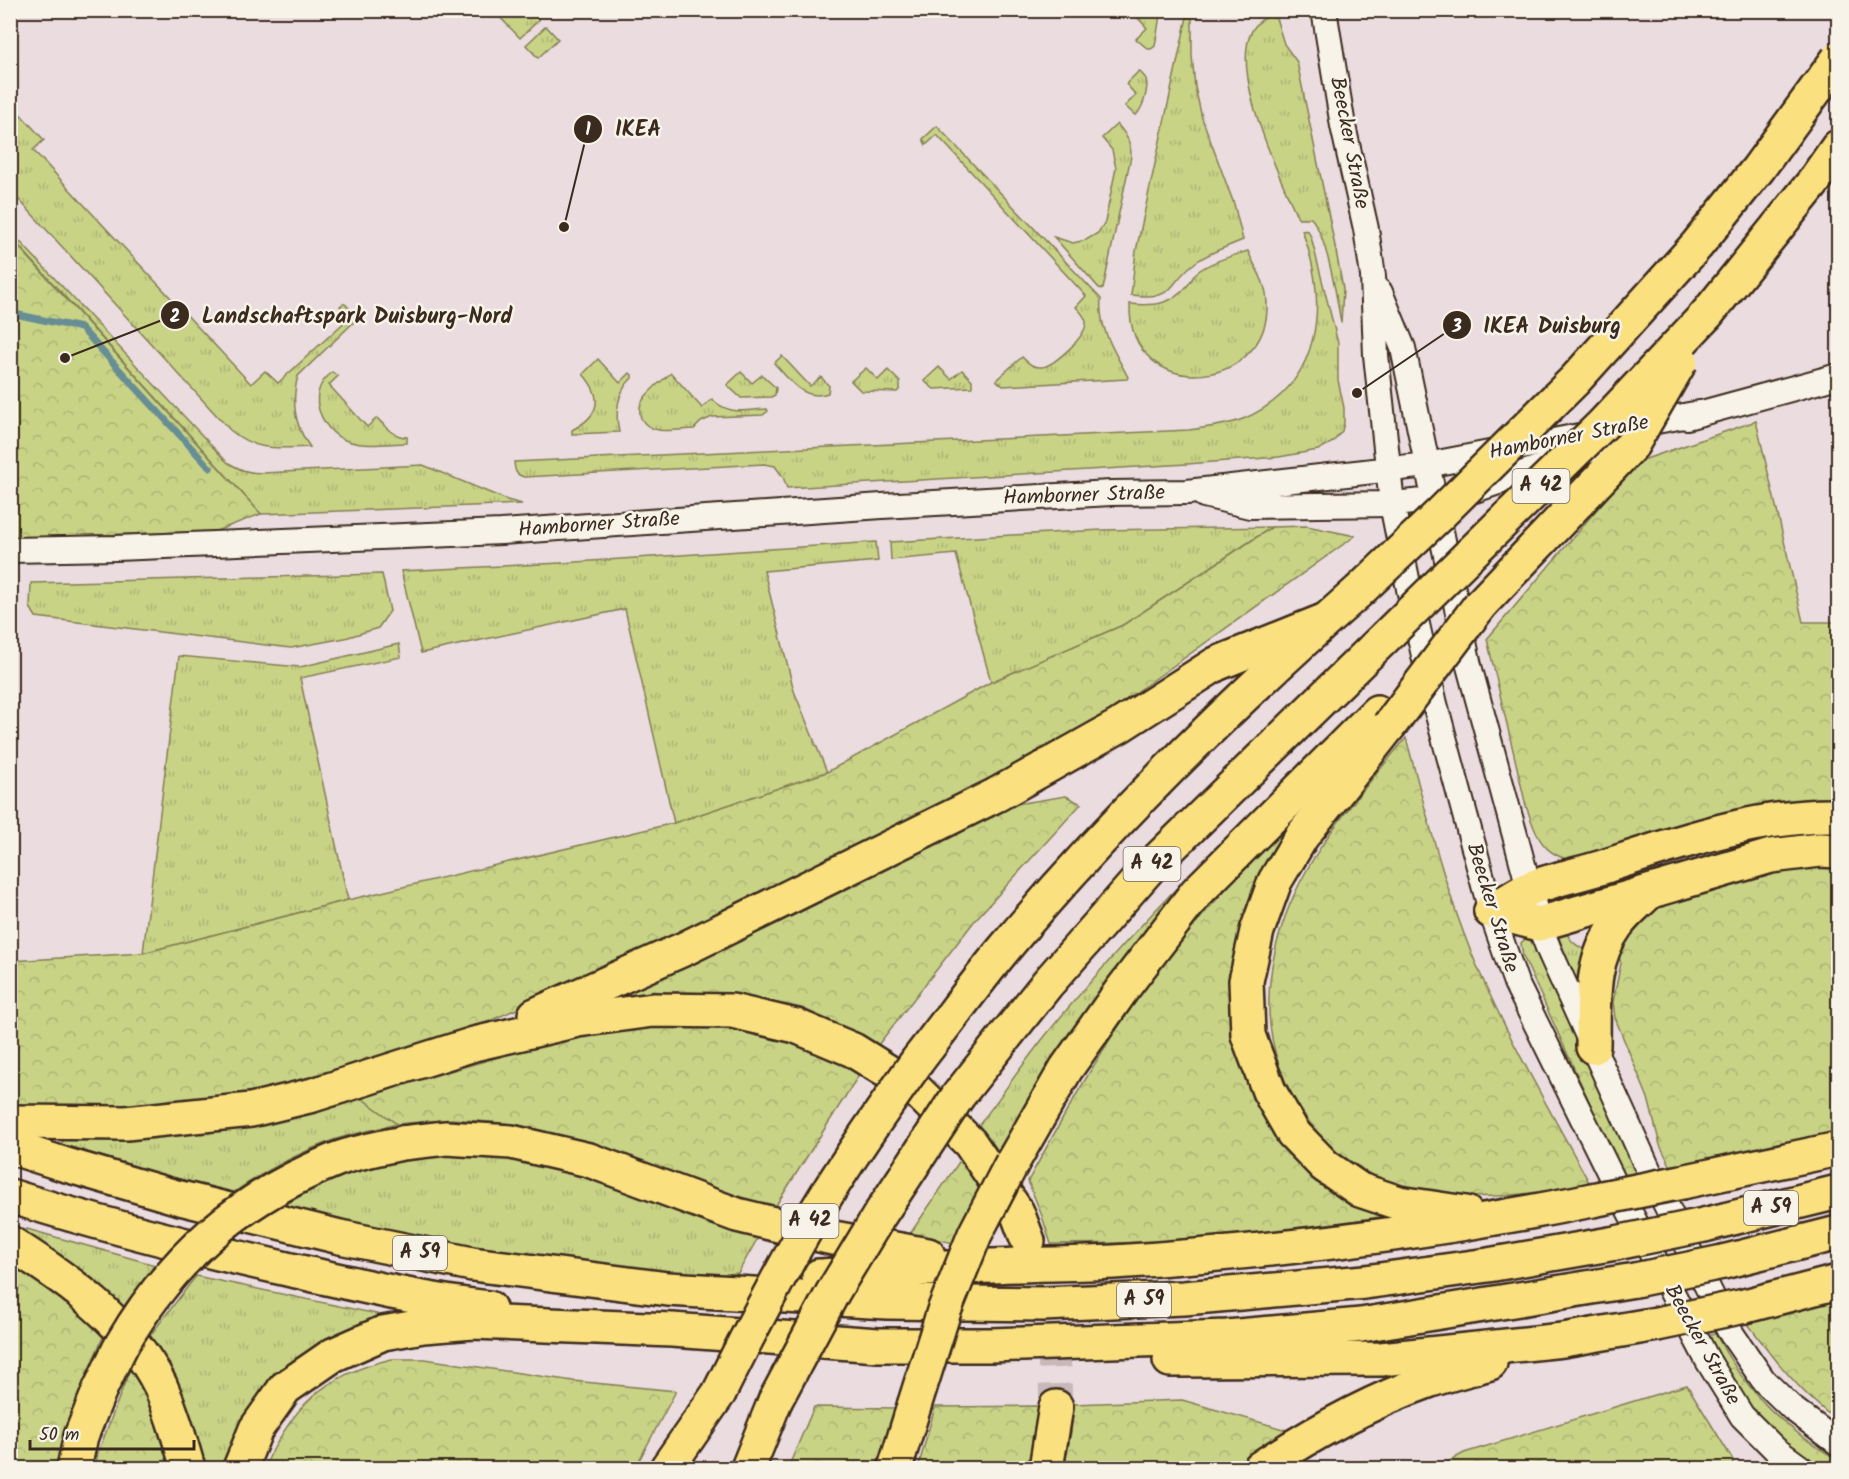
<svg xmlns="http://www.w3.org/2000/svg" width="1849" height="1479" font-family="Kalam,sans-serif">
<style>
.grass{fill:url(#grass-tufts);stroke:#827e52;stroke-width:1.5}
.forest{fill:url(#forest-crowns);stroke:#827e52;stroke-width:1.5}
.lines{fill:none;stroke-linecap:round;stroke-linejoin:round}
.stream{stroke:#678e95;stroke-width:7}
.motorway-tunnel{stroke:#c8b8b9;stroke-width:33;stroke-dasharray:33 16;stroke-linecap:butt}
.tertiary-casing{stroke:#3b2a1e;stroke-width:28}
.motorway-casing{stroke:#3b2a1e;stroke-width:38}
.tertiary{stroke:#f7f3e8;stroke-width:24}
.motorway{stroke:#fbe080;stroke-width:33}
.motorway-bridge-casing{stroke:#3b2a1e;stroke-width:38;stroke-linecap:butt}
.motorway-bridge{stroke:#fbe080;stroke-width:33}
.labels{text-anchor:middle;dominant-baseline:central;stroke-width:5;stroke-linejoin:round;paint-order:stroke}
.shield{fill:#f7f3e8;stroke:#73665b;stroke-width:1.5}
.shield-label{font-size:20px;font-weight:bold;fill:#3b2a1e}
.street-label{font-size:21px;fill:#3b2a1e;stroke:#f7f3e8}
.leader{fill:none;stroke:#3b2a1e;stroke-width:2}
.callout-dot{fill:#3b2a1e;stroke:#f7f3e8;stroke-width:2}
.mark-label{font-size:18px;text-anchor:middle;font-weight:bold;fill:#fff}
.callout-label{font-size:22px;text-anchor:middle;font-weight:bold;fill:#3b2a1e;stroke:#f7f3e8;stroke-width:5;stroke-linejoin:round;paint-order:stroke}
</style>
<defs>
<pattern id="grass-tufts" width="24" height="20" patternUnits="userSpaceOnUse" patternTransform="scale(1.5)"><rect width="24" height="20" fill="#c8d386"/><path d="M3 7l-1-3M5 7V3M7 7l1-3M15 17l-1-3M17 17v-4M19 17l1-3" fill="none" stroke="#adb573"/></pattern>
<pattern id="forest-crowns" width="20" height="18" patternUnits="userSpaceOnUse" patternTransform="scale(1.5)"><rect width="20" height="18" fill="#c8d386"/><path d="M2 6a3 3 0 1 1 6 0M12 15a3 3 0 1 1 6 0" fill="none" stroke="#adb573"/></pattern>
</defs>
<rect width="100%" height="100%" fill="#ebdce0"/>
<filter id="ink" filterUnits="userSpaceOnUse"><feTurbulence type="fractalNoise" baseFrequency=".0167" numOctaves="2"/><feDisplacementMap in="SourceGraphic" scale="12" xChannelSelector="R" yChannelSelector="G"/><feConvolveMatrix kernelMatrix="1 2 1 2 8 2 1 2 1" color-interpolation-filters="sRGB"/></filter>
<g filter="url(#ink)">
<!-- grass -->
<g class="grass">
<path d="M497,10l34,1 8,9 -19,18 -25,-26z"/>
<path d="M1142,11h16l2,4 -5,31 -4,3h-3l-12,-10 11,-11 -10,-11z"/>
<path d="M1187,17l5,1v38l3,31 7,31 32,86 9,36c-16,7 -33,12 -47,22 -31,23 -17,38 -65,33l5,-44z"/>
<path d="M1267,17l9,1 8,26 13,18 39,189 7,38 -2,34c-4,-25 -14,-88 -30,-105h-13c-16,-36 -86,-177 -31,-201z"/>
<path d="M546,26l12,13 -20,19 -12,-13z"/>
<path d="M1139,71c2,2 6,6 7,8 3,10 -3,28 -9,35l-2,1 -10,-9 11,-11 -10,-11z"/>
<path d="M11,104l33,36 -11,10 218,234 14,-13 13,12 72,-66 -10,-11 3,-2h2l12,12v3l-59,57c-7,26 -4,49 12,71 -32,1 -54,5 -80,-17l-219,-239z"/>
<path d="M1117,124c9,10 14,18 14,32l-28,133 -4,-1 -45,-51 19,6 13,-3 12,-7 7,-11 11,-54 -4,-18 -10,-12z"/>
<path d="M937,126l164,173c-3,29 14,53 27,78l-1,2 -124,7 -7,-6 26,-23c6,6 11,11 20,10 12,-1 45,-31 44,-45 -1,-6 -6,-11 -10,-15l10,-11 -149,-161 -11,10 -3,-6z"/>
<path d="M1302,230l6,1 3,6 27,106v37l6,28v15l-2,8 -9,11 -15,8 -39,7 -92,7 -400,24 -4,-11 -8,-11 -11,-2 -240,13c-9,-3 -9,-6 -10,-15l675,-32c18,-3 37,-4 54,-11 80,-34 86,-116 59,-189z"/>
<path d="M10,231l217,231c13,8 21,11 36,11l160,-8 84,35 15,4 -261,10 -250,-277z"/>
<path d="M1248,251c5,13 16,28 18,42 15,99 -139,115 -136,11 24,2 42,1 58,-19 3,-4 5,-8 8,-12 13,-11 36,-17 52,-22z"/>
<path d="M782,356l28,30 11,-9 8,9 -1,7c-25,9 -39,-14 -54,-30z"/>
<path d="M598,359l22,24 10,-10 2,2v3c-15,14 -17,35 -13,54l-47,2v-4c29,-15 31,-33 11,-56z"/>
<path d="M939,367l12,12 11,-9 10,10v7l-38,2 -10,-8z"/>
<path d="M866,368l12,12 10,-10 12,12v7l-3,3 -36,-1 -10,-10z"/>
<path d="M332,372l6,4 -9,9 38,42 10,-9c9,9 16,19 30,19v6c-18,0 -39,4 -56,-1 -22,-5 -40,-33 -31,-55 2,-6 7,-10 12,-15z"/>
<path d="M741,372l11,11 10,-8 14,13 -1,7 -4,2 -30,1 -14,-13z"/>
<path d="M671,373l31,35 10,-9c17,17 33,11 55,10l1,2 -5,4 -51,2 -11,5 -7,7c-16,0 -44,8 -53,-11 -2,-5 -2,-13 2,-18 6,-10 19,-19 28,-27z"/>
<path d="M1272,527l-149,98 -132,57 -35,-128 -65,6 -1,-18 212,-12z"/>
<path d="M876,542l2,19 -114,10 30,120 33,81 -153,51 -49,-214 -204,44 -20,-82 160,-8z"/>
<path d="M382,574l8,37 -12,17 -33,10 -54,10 -255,-31 -6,-10 1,-24z"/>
<path d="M399,644l2,13 -101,21 48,222 -205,53 36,-297 121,11z"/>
<path d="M1294,771l3,3 -230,274 -68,104 -20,-27c24,-31 46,-65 71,-95 75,-92 159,-177 244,-259z"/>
<path d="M1565,930c6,14 14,17 27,23l-12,37 -23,-57z"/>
<path d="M360,1097l37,27c-21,5 -43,9 -64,16 -35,13 -68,31 -99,52l-63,-15 -110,-33 6,-9z"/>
<path d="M450,1151l61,3 75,18 174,62 -22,39 -33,3 -34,-2 -194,-25 -132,-28 -62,-15c36,-22 76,-40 116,-49 17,-3 35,-4 51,-6z"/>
<path d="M27,1229l128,36 -34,45 -96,-73z"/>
<path d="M196,1276l181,38 -3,9 -149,145h-19c-12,-49 -31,-87 -57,-131z"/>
</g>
<!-- forest -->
<g class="forest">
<path d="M10,237l219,242 32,35 -45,17 -205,7z"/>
<path d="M1756,421l47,201h35v183l-259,56c-36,-3 -42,-24 -53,-55l-39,-167 150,-177z"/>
<path d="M1307,526l48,10 -238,170 -55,36 -108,59 -294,145 -223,98 -185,57 -186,10 -55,-8v-142l132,-8 205,-53 326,-77 153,-51 164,-90 132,-57 149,-98z"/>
<path d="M1406,738c20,72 37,145 65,214 33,80 78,156 119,232 -53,9 -109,18 -162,9 -22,-4 -67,-21 -84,-33 -13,-9 -25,-25 -34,-37 -45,-60 -51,-127 -28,-197 23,-72 77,-131 124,-188z"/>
<path d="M1314,793l-50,80 -10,222 146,121c-112,22 -235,27 -349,28l-9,-28 -14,-35c33,-60 66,-120 105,-176 53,-77 118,-143 181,-212z"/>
<path d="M1066,796l15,8 -105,115 -98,126 -76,-37 -69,-14 -56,-2 -73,8 395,-193z"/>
<path d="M1838,864v270l-166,35 -12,-24 -12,-47 -33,-80 -2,-16 8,-39 -2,-6 -8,-6 32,-41 115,-40z"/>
<path d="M1525,939h8l105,237 -14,2 -101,-222 -2,-13z"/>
<path d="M655,1025h72l65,13 70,32 -89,140 -35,-10 -141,-56 -82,-20 -63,-5 -55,5 -37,-27 219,-63z"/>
<path d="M963,1156l20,27 -29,60 -44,-9z"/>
<path d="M10,1264l54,34 39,39c-20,43 -36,86 -48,131h-44z"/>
<path d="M1838,1298v123c-36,-26 -63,-61 -90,-97z"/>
<path d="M1715,1333c29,57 68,95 123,127v8h-19l-23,-15 -49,-45 -42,-73z"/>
<path d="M392,1359h33l148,22 103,10 -41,77h-371c29,-62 59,-93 128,-109z"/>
<path d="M130,1369l19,30 12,33 9,36h-75l3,-15z"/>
<path d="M1687,1385l46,75 -1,8h-295l27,-15z"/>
<path d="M1182,1400l108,31 -57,37h-169l7,-36 3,-28z"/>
<path d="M1038,1406l-8,62h-112l17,-61z"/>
<path d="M814,1407l83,1 -18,60h-91z"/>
</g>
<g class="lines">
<!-- stream -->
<path class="stream" d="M10,313l71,15 129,140"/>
<!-- motorway-tunnel -->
<path class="motorway-tunnel" d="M1028,1241l17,44 9,64 2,58"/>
<defs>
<g id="tertiary">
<path d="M1324,10l19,116 23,103 7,47 3,79 16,149 17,85 26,115 56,207 25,72 97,197 95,181 34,55 33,33 26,19"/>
<path d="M1380,292l23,56 66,318 70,258 10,26 100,221 80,159 35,51 29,28 45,34"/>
<path d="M1687,417l151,-41"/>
<path d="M1635,425l65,-12"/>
<path d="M1204,495l46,11 142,-2 43,-4 40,-10 168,-58"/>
<path d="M10,550l106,-2 385,-16 381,-26 229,-13 76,-1 240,-27 168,-32"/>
</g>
<g id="motorway">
<path d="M1707,314l105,-130 26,-37"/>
<path d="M1480,605l152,-160"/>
<path d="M1389,726l-87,110 -27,45 -18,50 -11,50 2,54 21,56 24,42 32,33 35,24 39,13 67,10"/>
<path d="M1491,911c13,-7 26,-17 40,-23 24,-9 50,-14 75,-22 73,-24 155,-52 232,-50"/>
<path d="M1491,911l48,13 232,-68 49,-6 18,1"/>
<path d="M535,1015l151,-67 310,-153 123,-69 97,-62 110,-44"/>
<path d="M1593,1047c1,-42 -4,-84 23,-121 8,-12 21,-22 32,-33"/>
<path d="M918,1060c29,-37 56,-75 86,-111 108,-129 229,-247 355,-358"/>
<path d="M958,1096l89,-112 101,-115 221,-216"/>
<path d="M10,1122l116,1 125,-13 62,-15 161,-51 104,-24 75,-10 79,1 64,15 57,24 61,38 56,55 47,69 11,29"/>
<path d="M402,1143l44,-5 65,4 78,18 148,55 91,22 100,18"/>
<path d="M10,1147l53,17 113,33 164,40 132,27 196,25 219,13 155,2 142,-6 181,-16 123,-17 128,-22"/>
<path d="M1012,1163l54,-94 55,-78 75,-98 181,-181"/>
<path d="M1682,1182l156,-33"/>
<path d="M10,1196c91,29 184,52 277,73 67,15 134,31 202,39"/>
<path d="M1704,1225l134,-33"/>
<path d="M10,1243c58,37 119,79 150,142 12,27 20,55 28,83"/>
<path d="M1723,1262l115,-29"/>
<path d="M819,1276c58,-4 115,-8 173,-10 41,-2 82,-2 122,-4 161,-10 321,-30 478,-62"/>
<path d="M1745,1306l93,-24"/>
<path d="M1170,1360l211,-1 182,-19 94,-16"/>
<path d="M74,1468l7,-32 19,-47"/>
<path d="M240,1468l16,-39 29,-41 48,-33 50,-22 40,-7 50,-4 199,8 206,15h113l236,-8 134,-12 274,-45"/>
<path d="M667,1468l52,-75"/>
<path d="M748,1468l27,-67"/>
<path d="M895,1468l19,-62"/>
<path d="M1046,1468l10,-61"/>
<path d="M1260,1468c53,-35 109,-66 168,-87 20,-7 42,-12 62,-18"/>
</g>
</defs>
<!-- tertiary casing -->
<use href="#tertiary" class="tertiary-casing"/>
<!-- motorway casing -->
<use href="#motorway" class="motorway-casing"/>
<!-- tertiary -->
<use href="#tertiary" class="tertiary"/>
<!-- motorway -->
<use href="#motorway" class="motorway"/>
<defs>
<g id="motorway-bridge">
<path d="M1632,445l49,-85"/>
<path d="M1359,591l82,-78 134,-133 122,-135 61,-76 80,-110"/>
<path d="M1369,653l233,-228 105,-111"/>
<path d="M1389,726l91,-121"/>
<path d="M1592,1200l90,-18"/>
<path d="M1616,1243l88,-18"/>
<path d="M1635,1280l88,-18"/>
<path d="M1657,1324l88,-18"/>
<path d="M100,1389c7,-14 14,-30 22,-45 52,-89 118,-146 213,-184 21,-8 45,-12 67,-17"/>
<path d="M719,1393c30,-60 61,-120 95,-178 32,-53 68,-104 104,-155"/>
<path d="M775,1401l58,-109 46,-76 79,-120"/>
<path d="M914,1406l30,-95 31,-77 37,-71"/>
</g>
</defs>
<!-- motorway-bridge casing -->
<use href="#motorway-bridge" class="motorway-bridge-casing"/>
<!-- motorway-bridge -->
<use href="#motorway-bridge" class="motorway-bridge"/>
</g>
</g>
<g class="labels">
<!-- shield labels -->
<g class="shield">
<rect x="1512.5" y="469" width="57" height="34" rx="4.5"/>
<rect x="1123.5" y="847" width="57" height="34" rx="4.5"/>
<rect x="1744" y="1191" width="54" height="34" rx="4.5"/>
<rect x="781.5" y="1204" width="57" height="34" rx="4.5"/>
<rect x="393" y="1236" width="54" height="34" rx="4.5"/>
<rect x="1117" y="1283" width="54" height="34" rx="4.5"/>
</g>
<g class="shield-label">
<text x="1541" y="486">A 42</text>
<text x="1152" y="864">A 42</text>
<text x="1771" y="1208">A 59</text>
<text x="810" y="1221">A 42</text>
<text x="420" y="1253">A 59</text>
<text x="1144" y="1300">A 59</text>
</g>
<!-- street labels -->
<g class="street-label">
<text transform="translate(1349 143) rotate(79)">Beecker Straße</text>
<text transform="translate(1569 438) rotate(-11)">Hamborner Straße</text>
<text transform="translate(1084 496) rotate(-2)">Hamborner Straße</text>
<text transform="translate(599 525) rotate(-4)">Hamborner Straße</text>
<text transform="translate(1492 908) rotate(73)">Beecker Straße</text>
<text transform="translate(1702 1345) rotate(61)">Beecker Straße</text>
</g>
</g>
<!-- callouts -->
<path class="leader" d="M564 227L588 129M65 358L175 315M1357 393L1457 325"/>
<g class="callout-dot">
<circle cx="564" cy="227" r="6"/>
<circle cx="65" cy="358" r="6"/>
<circle cx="1357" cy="393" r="6"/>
<circle cx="588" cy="129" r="15"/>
<circle cx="175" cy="315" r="15"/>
<circle cx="1457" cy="325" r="15"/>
</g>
<g class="mark-label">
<text x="588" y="135">1</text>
<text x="175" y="322">2</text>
<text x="1457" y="332">3</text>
</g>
<g class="callout-label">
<text x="638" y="136">IKEA</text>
<text x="357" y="323">Landschaftspark Duisburg-Nord</text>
<text x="1552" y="333">IKEA Duisburg</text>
</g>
<!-- margin -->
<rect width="1849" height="1479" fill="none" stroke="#f7f3e8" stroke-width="36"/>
<rect x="18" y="18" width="1813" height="1443" fill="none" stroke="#3b2a1e" stroke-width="2" filter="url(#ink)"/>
<!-- scale -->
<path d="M30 1440v9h164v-9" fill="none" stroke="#3b2a1e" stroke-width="3"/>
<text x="39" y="1440" font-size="18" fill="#3b2a1e" stroke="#f7f3e8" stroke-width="4.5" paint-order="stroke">50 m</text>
</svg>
